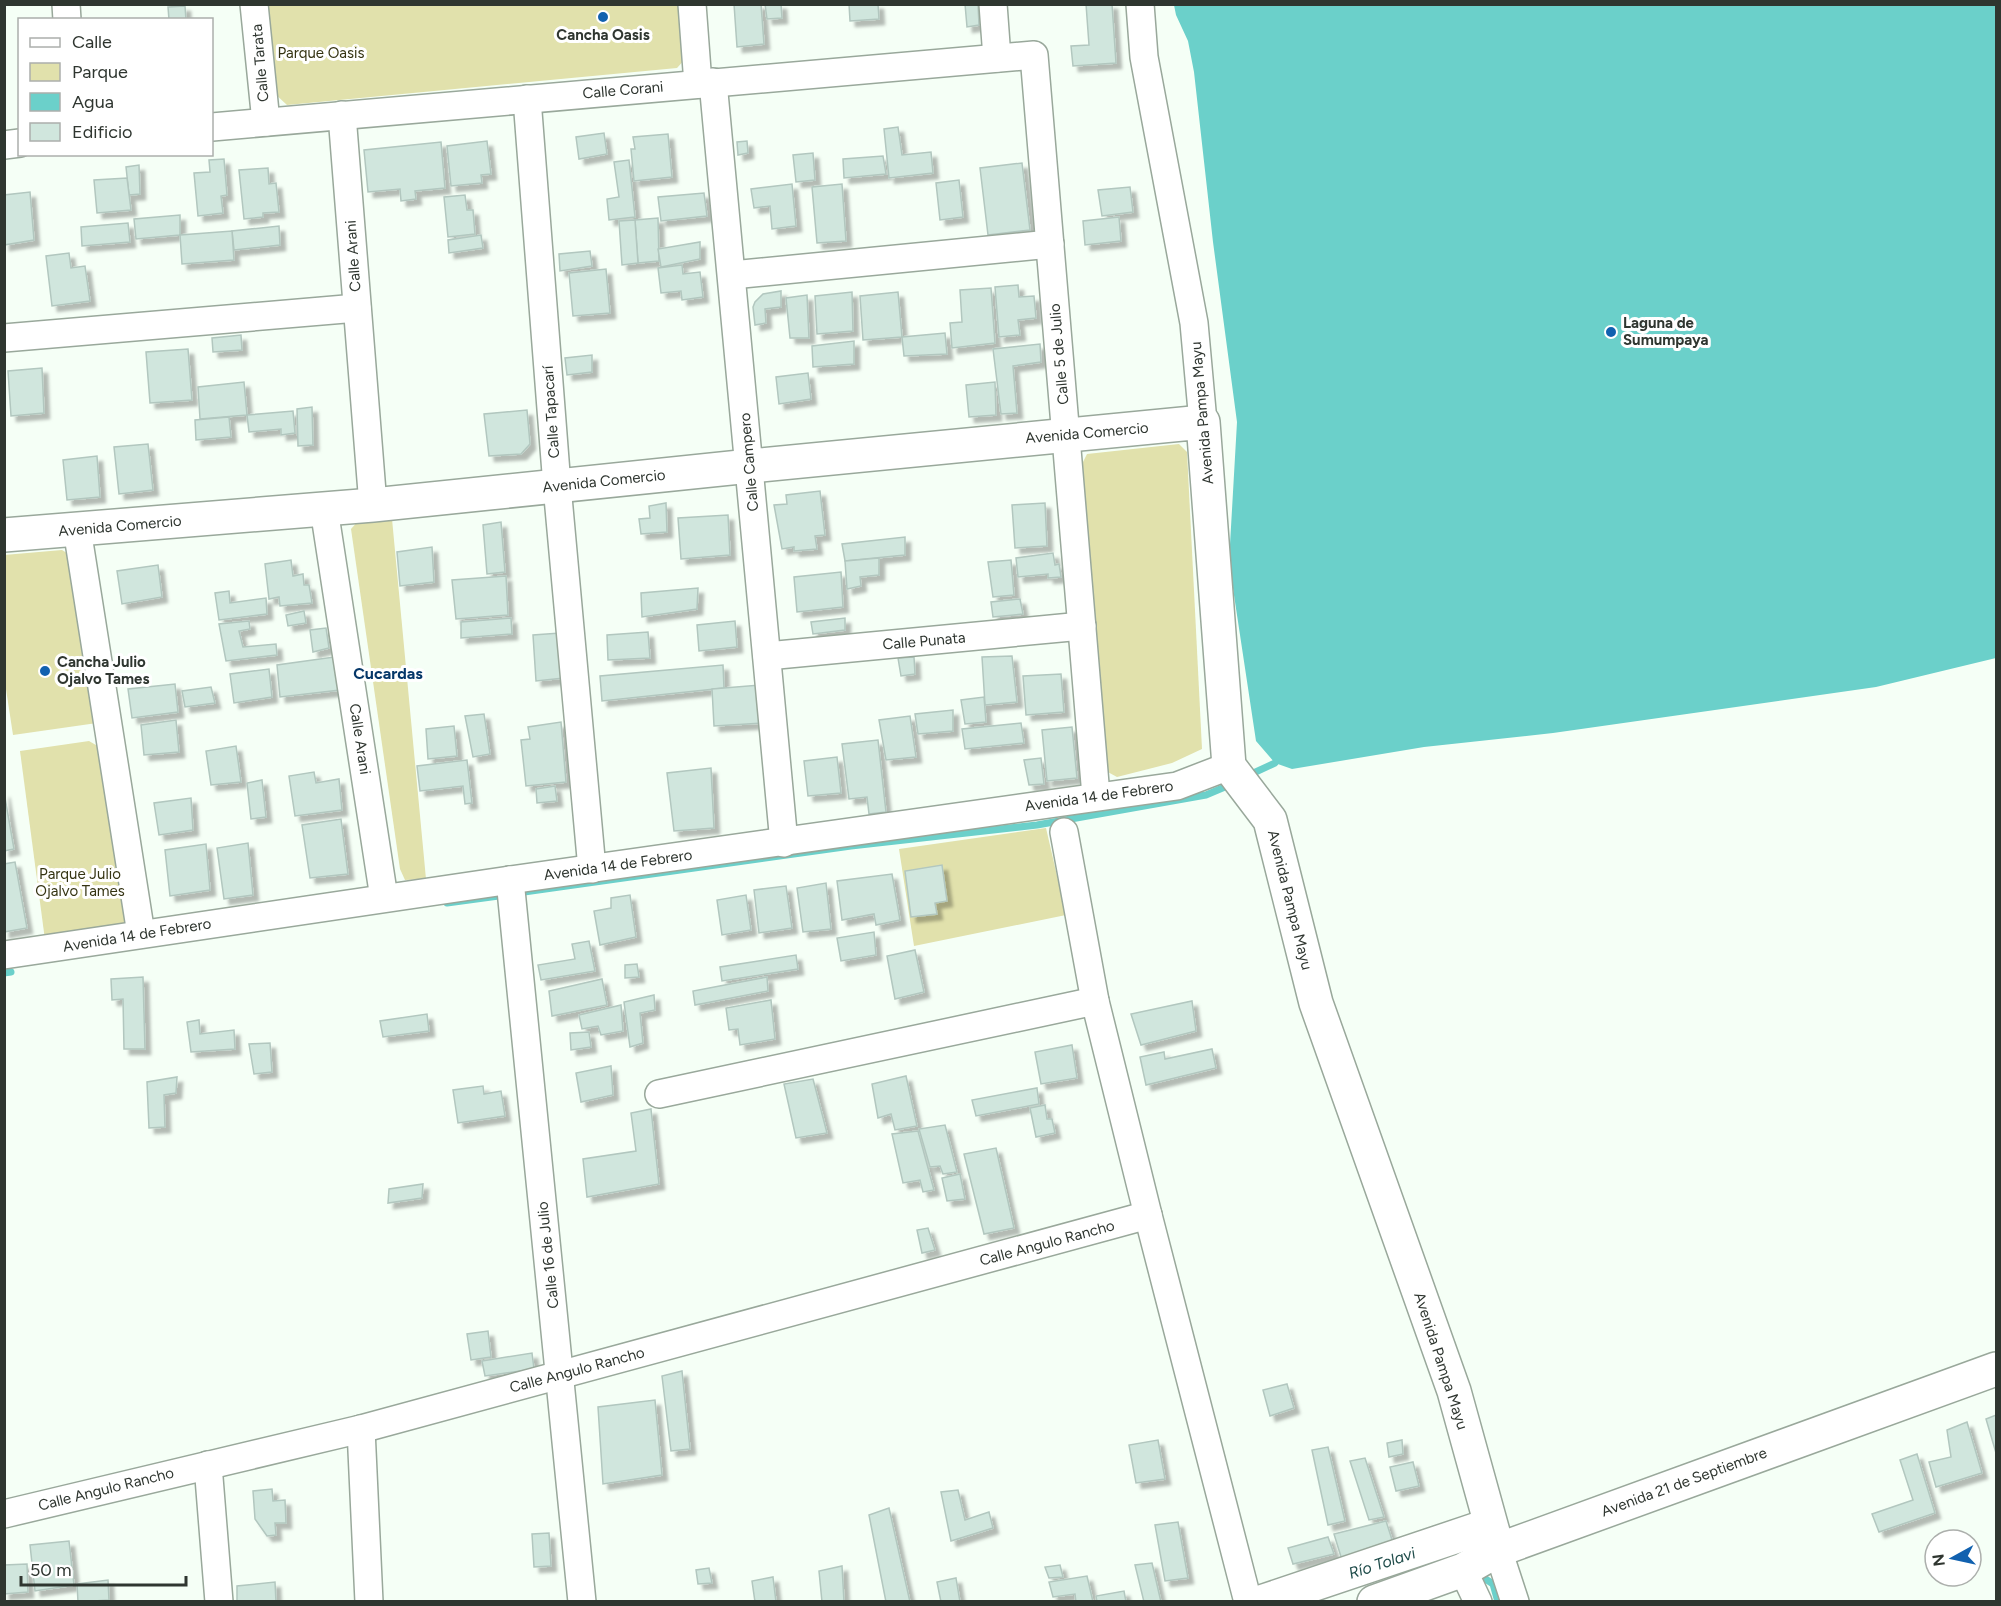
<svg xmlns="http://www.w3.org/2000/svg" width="2001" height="1606" font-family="Figtree,sans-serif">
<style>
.green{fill:#e1e1ac}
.water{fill:#6bd0ca}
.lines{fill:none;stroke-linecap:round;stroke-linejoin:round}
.stream{stroke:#6bd0ca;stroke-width:7}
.building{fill:#d0e6dd;stroke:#b2c7bf;stroke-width:1.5;filter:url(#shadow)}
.minor-casing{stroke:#99a89b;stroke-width:30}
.tertiary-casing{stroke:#99a89b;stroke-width:36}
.minor{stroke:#fff;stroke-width:27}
.tertiary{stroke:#fff;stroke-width:33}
.poi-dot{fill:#1161af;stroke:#fff;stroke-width:2}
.labels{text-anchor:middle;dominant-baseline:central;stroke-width:6;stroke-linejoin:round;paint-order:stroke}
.poi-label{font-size:15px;font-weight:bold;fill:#2f3630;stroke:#fff;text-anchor:start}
.park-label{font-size:15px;fill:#353413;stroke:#fff}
.street-label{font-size:15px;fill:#2f3630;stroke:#fff}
.neighbourhood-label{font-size:16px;font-weight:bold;fill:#053768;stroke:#fff}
.water-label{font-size:16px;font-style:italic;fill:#1f4c4a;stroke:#fff}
</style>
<defs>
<filter id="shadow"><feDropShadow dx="5.5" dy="5.5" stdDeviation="1.5" flood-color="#0004"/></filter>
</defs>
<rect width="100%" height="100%" fill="#f5fff6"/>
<!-- green -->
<g class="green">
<path d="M267,5h416l4,52 -10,11 -390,37 -14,-13z"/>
<path d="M1179,444l8,8 15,297 -30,14 -55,14 -11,-6 -25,-305 6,-12z"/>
<path d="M392,519l34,360 -21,1 -5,-11 -49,-340 8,-9z"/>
<path d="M62,550l8,5 27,168 -84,12 -9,-59v-121z"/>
<path d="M89,741l12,7 28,179 -84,13 -25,-189z"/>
<path d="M1046,828l20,87 -152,31 -15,-97z"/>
</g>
<!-- water -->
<path class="water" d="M1174,5h821l1,653 -120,29 -323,46 -129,14 -132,22 -17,-6 -19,-22 -27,-179 8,-140 -24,-180 -19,-170 -6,-31 -12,-26z"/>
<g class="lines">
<!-- stream -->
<g class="stream">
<path d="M1247,776l28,-13"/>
<path d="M517,893l334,-47 186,-21 169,-30 26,-11"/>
<path d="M447,903l59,-8"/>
<path d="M4,973l7,-1"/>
<path d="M1484,1578l9,6 5,18"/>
</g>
</g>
<!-- building -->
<g class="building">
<path d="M734,4h27l3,40 -27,3z"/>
<path d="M765,4h16l1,14 -15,1z"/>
<path d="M849,4h29l1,15 -29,2z"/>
<path d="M965,4h13l1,21 -12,2z"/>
<path d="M1086,4h26l4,59 -43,3 -2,-20 18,-1z"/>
<path d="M185,6l1,14h-17l-1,-13z"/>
<path d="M898,127l4,28 29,-3 2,21 -44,5 -5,-49z"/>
<path d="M604,133l3,21 -28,5 -3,-22z"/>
<path d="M668,134l4,43 -38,4 -3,-32h4l-2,-12z"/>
<path d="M487,141l4,33 -10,1 1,8 -31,3 -4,-40z"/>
<path d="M747,141l1,12 -10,2 -1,-13z"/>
<path d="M441,142l4,46 -30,3 1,8 -15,2 -1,-12 -32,3 -4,-42z"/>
<path d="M813,153l2,27 -19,2 -3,-27z"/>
<path d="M883,156l3,18 -42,4 -1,-19z"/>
<path d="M224,159l3,36 -6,1 2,17 -25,3 -4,-43 16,-1 -1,-12z"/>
<path d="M629,160l6,57 -26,3 -2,-21 12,-2 -5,-35z"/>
<path d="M1022,163l8,67 -42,5 -8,-67z"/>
<path d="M139,165l1,29 -11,1 -3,-28z"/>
<path d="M268,168l1,16 7,-1 3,29 -16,1v4l-19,2 -5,-49z"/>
<path d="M127,178l4,32 -34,3 -3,-33z"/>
<path d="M959,180l4,37 -23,3 -4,-37z"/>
<path d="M792,184l4,42 -24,3 -2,-23 -16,2 -3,-19z"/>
<path d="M842,184l4,57 -29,2 -5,-56z"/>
<path d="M1130,187l3,25 -31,4 -4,-26z"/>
<path d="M30,192l4,48 -30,5v-50z"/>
<path d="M704,193l3,23 -46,5 -3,-24z"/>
<path d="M465,195l2,15h6l2,24 -27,3 -4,-40z"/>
<path d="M180,215v20l-44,4 -2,-20z"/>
<path d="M1119,217l2,24 -36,4 -2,-24z"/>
<path d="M658,218l1,43 -21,2 -3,-43z"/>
<path d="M635,220l3,43 -16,2 -3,-44z"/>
<path d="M128,223l2,19 -48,4 -1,-19z"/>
<path d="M279,226l1,19 -46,5 -2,-19z"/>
<path d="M232,231l2,29 -52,4 -2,-29z"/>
<path d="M481,235l2,13 -34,5 -1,-13z"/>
<path d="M700,242v17l-39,8 -3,-18z"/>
<path d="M590,251l2,15 -32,5 -1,-17z"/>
<path d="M69,253l2,15 14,-2 5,35 -38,5 -6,-50z"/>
<path d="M682,265l1,9 17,-2 3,25 -21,3 -1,-9 -20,2 -3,-25z"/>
<path d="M606,269l4,44 -37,3 -4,-43z"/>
<path d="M1018,285l1,12 15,-1 2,22 -18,2 2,15 -21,2 -4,-50z"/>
<path d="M991,288l4,55 -43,5 -2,-25 12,-1 -2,-32z"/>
<path d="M781,291v16l-16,2 1,14 -11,2 -2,-18 2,-5 8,-8z"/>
<path d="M852,292l1,39 -36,3 -2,-38z"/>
<path d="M898,292l4,45 -39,3 -3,-44z"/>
<path d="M807,295l2,43h-19l-4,-40z"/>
<path d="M945,333l2,21 -43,2 -2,-19z"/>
<path d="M241,335l1,15 -29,2 -1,-14z"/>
<path d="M854,341v23l-41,3 -1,-21z"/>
<path d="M1040,344l1,18 -28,4 4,47 -16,1 -8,-65z"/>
<path d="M188,349l4,51 -42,3 -4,-51z"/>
<path d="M592,355v17l-25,3 -2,-17z"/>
<path d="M42,368l2,45 -33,3 -3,-45z"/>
<path d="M808,373l3,26 -32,5 -3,-27z"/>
<path d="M244,382l3,33 -47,4 -2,-32z"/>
<path d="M995,382l1,33 -27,2 -3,-32z"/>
<path d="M312,407l1,38 -15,1 -1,-37z"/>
<path d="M527,410l3,34 -9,10 -32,2 -5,-42z"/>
<path d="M293,411l2,22 -14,2v-6l-32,3 -2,-17z"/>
<path d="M229,417l2,20 -35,3 -1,-20z"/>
<path d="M148,444l5,46 -34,4 -5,-47z"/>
<path d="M97,456l3,41 -33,3 -4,-40z"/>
<path d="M820,491l5,44 -10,1 2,13 -23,2v-4l-12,2 -8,-44 13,-1 -1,-9z"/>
<path d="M666,503l1,29 -26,2 -2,-15 11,-1 -1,-12z"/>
<path d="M1045,503l2,43 -32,2 -3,-43z"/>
<path d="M728,515l2,40 -49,4 -3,-41z"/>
<path d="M501,522l4,50 -18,2 -4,-49z"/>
<path d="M905,537v18l-60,6 -3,-17z"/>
<path d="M432,547l2,35 -34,4 -3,-34z"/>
<path d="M1053,553l2,12 4,-1 2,13 -13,1v-4l-30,3 -2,-19z"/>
<path d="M879,558v17l-19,2 1,9 -14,3 -2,-28z"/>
<path d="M291,560l2,16 10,-2 1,11h5l3,18 -32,3 -1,-9 -10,2 -4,-35z"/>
<path d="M1011,560l3,35 -21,2 -5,-35z"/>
<path d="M158,565l4,32 -40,7 -5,-33z"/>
<path d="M841,572l2,35 -46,5 -3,-35z"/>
<path d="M506,576l2,39 -52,4 -4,-39z"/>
<path d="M698,588l-1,21 -55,8 -1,-24z"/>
<path d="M229,591l1,12 36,-5 1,16 -48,6 -4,-27z"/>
<path d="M1020,599l3,15 -30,3 -2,-15z"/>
<path d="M304,611l2,12 -18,3 -2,-11z"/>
<path d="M511,618l1,16 -51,4v-16z"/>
<path d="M845,618v12l-32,4 -2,-12z"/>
<path d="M249,621l1,8 -11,2 4,16 33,-3 1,11 -51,6 -7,-37z"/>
<path d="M735,621l2,26 -38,4 -2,-26z"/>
<path d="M326,628l3,20 -16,4 -3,-22z"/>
<path d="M648,632l2,26 -42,2 -1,-25z"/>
<path d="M560,633l4,45 -28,3 -3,-46z"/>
<path d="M1012,656l5,46 -32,3 -3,-48z"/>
<path d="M334,657l6,33 -60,7 -3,-32z"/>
<path d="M914,657l1,17 -14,2 -3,-18z"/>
<path d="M723,665l1,23 -122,13 -2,-25z"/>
<path d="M269,669l3,28 -38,6 -4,-29z"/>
<path d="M1061,674l3,38 -38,3 -3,-39z"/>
<path d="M175,684l3,28 -46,6 -4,-29z"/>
<path d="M760,685l3,38 -49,3 -2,-37z"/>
<path d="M211,687l4,16 -30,4 -3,-16z"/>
<path d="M984,697l2,25 -21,2 -4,-24z"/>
<path d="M953,710v21l-35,3 -3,-20z"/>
<path d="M484,714l6,40 -17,3 -8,-41z"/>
<path d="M910,716l6,41 -30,3 -7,-40z"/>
<path d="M176,720l3,32 -35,3 -3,-30z"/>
<path d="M561,722l5,60 -40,4 -5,-46 9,-1 -2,-12z"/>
<path d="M1021,723l3,20 -59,6 -3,-20z"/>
<path d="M454,726l3,30 -29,3 -2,-30z"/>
<path d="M1072,727l5,51 -30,3 -5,-51z"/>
<path d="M878,740l8,72 -17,2 -2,-17 -18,2 -7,-55z"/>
<path d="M236,746l5,36 -30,3 -5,-34z"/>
<path d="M837,757l4,36 -33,3 -4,-35z"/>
<path d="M1041,758l3,26 -15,1 -5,-25z"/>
<path d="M467,760l5,43 -7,1 -2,-18 -43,5 -3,-25z"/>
<path d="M711,768l3,60 -40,3 -7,-58z"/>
<path d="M314,772l2,11 23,-4 3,31 -47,6 -6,-40z"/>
<path d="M262,780l4,37 -15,2 -4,-36z"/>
<path d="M555,786l2,15 -20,2 -1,-14z"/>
<path d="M4,792l10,57 -10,2z"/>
<path d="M191,798l2,32 -34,5 -5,-32z"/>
<path d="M341,819l7,55 -38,4 -8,-53z"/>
<path d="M248,843l5,52 -29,4 -7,-51z"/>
<path d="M206,844l4,46 -40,6 -5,-46z"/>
<path d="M15,862l12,66 -23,4v-68z"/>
<path d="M942,865l5,36 -12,2 2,11 -26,3 -6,-46z"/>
<path d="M892,874l8,46 -24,5 -2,-11 -32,6 -5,-39z"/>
<path d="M826,883l5,46 -28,3 -6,-44z"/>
<path d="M786,886l6,42 -33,5 -5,-43z"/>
<path d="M630,895l6,42 -36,8 -6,-34 17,-3v-10z"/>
<path d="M746,895l5,35 -29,5 -5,-35z"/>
<path d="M874,932l2,23 -35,6 -4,-23z"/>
<path d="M589,941l6,30 -54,9 -3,-15 37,-6 -3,-15z"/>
<path d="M915,950l9,42 -29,7 -8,-43z"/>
<path d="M796,955l2,14 -76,12 -2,-14z"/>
<path d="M637,964l2,13 -14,1v-13z"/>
<path d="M143,977l2,72h-21l-1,-50 -11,1 -1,-21z"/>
<path d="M767,977l1,14 -73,14 -2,-14z"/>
<path d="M602,979l5,26 -55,11 -3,-25z"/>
<path d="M654,995l1,15 -15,3 3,30 -13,4 -6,-45z"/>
<path d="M771,1000l4,39 -35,6 -2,-16 -9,1 -3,-22z"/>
<path d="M1192,1001l4,30 -55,14 -10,-31z"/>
<path d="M621,1005l2,26 -22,4 -3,-9 -16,3 -3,-14z"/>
<path d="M427,1014l2,17 -46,6 -3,-16z"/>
<path d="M199,1020l1,14 34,-4 1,19 -44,3 -4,-30z"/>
<path d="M589,1032l2,15 -20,3 -1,-17z"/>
<path d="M270,1043l2,29 -18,2 -5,-30z"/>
<path d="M1072,1045l5,33 -36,6 -6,-32z"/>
<path d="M1212,1049l4,19 -70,17 -6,-28 24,-5 1,7z"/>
<path d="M611,1066l2,29 -32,7 -5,-29z"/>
<path d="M906,1076l11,50 -22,4 -4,-16 -13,4 -6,-34z"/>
<path d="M177,1077l-1,16 -12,2 1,32 -16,1 -2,-46z"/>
<path d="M813,1079l14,54 -31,5 -12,-54z"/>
<path d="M483,1086l1,8 17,-3 4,25 -47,7 -5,-33z"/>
<path d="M1037,1088l2,16 -63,12 -4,-16z"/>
<path d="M1045,1105l2,14h5l3,14 -19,4 -6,-29z"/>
<path d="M651,1109l8,75 -72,13 -4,-38 53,-8 -5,-38z"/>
<path d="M945,1125l12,47 -14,2 -3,-8 -10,1 -11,-38z"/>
<path d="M918,1131l16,59 -11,2 -3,-12 -17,3 -11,-49z"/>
<path d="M996,1148l18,80 -30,6 -20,-80z"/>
<path d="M960,1174l5,25 -18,2 -5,-23z"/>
<path d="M423,1184l-1,14 -34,5 1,-14z"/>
<path d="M928,1228l7,22 -13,3 -5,-23z"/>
<path d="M488,1331l3,26 -20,3 -4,-26z"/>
<path d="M532,1353l2,16 -49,7 -3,-15z"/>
<path d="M682,1371l8,78 -19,2 -9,-75z"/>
<path d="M1287,1384l7,24 -24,8 -7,-26z"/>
<path d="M655,1400l7,75 -59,9 -5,-77z"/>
<path d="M1996,1415v38l-10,-34z"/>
<path d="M1967,1422l15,51 -46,14 -7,-25 22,-5 -4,-27z"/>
<path d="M1158,1440l7,39 -29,4 -7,-38z"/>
<path d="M1402,1440l1,14 -14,3 -2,-14z"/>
<path d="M1328,1447l17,74 -17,4 -16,-75z"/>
<path d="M1917,1454l18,59 -56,19 -7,-18 41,-14 -13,-40z"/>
<path d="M1365,1458l19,59 -15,3 -19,-59z"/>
<path d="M1413,1462l6,24 -23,5 -6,-24z"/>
<path d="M272,1489l1,12 12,-1 1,23h-11l1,12 -9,1 -12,-17 -2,-28z"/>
<path d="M958,1490l7,30 24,-8 4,16 -42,13 -10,-49z"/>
<path d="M889,1508l21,94h-24l-17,-87z"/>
<path d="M1386,1521l8,25 -52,14 -8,-26z"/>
<path d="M1178,1522l10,56 -23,3 -10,-56z"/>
<path d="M549,1533l2,33 -17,1 -2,-33z"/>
<path d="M1328,1537l6,17 -41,10 -5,-16z"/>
<path d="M69,1541l5,44 -39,6 -5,-46z"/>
<path d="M1152,1563l9,39h-17l-9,-37z"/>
<path d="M27,1564l1,28 -24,2v-29z"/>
<path d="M1060,1565l3,12 -14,1 -4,-11z"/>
<path d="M842,1566l2,36h-22l-3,-31z"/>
<path d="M709,1568l3,15 -14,1 -2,-14z"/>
<path d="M1087,1576l6,26h-17l-1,-8 -22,3 -4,-15z"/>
<path d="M773,1577l3,25h-21l-3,-21z"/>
<path d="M956,1578l4,24h-19l-4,-20z"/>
<path d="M108,1580l1,20 -31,2 -1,-18z"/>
<path d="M275,1582l1,20h-39v-16z"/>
<path d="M1124,1591l2,11h-29l-1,-6z"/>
</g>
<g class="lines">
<defs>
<g id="minor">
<path d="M66,4l1,16"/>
<path d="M254,4l12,118"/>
<path d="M692,4l6,80"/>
<path d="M993,4l4,54"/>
<path d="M1140,4l4,53 50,266 9,99"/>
<path d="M713,82l71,761"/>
<path d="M527,99l30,387 35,383"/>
<path d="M342,115l31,390"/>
<path d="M212,127l822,-72 62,741"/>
<path d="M4,145l16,-2"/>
<path d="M732,275l318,-31"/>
<path d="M4,338l353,-30"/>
<path d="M324,509l60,389"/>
<path d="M77,529l64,405"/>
<path d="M767,656l315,-30"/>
<path d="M1064,832l31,169 53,214 100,387"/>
<path d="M510,880l72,722"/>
<path d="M4,955l506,-75 667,-94 52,-20"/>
<path d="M659,1094l436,-93"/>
<path d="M361,1429l8,173"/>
<path d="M208,1465l11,137"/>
<path d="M4,1514l357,-85 787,-214"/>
<path d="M1498,1550l17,52"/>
<path d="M1463,1570l15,32"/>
</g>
<g id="tertiary">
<path d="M4,535l369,-30 377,-39 453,-44 26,344 41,54 46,183 138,388 44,159"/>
<path d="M1261,1602l229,-77"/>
<path d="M1374,1602l89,-32 35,-20 498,-181"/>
</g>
</defs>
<!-- minor casing -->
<use href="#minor" class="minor-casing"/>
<!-- tertiary casing -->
<use href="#tertiary" class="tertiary-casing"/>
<!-- minor -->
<use href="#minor" class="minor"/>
<!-- tertiary -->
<use href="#tertiary" class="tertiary"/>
</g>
<!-- markers -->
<g class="poi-dot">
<circle cx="603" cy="17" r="6"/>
<circle cx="1611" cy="332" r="6"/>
<circle cx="45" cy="671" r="6"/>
</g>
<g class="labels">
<!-- poi labels -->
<g class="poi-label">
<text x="603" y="35" text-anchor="middle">Cancha Oasis</text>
<text x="1623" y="323">Laguna de<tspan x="1623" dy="17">Sumumpaya</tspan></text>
<text x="57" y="662">Cancha Julio<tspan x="57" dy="17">Ojalvo Tames</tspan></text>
</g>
<!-- park labels -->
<g class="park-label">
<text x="321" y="53">Parque Oasis</text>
<text x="80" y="874">Parque Julio<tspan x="80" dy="17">Ojalvo Tames</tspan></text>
</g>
<!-- street labels -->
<g class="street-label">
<text transform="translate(260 63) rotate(-95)">Calle Tarata</text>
<text transform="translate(623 90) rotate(-5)">Calle Corani</text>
<text transform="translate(353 256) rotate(-94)">Calle Arani</text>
<text transform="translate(1059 354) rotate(-95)">Calle 5 de Julio</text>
<text transform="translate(551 412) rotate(-94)">Calle Tapacarí</text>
<text transform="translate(1202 413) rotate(-95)">Avenida Pampa Mayu</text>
<text transform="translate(1087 433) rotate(-5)">Avenida Comercio</text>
<text transform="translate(749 462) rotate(-95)">Calle Campero</text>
<text transform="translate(604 481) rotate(-6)">Avenida Comercio</text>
<text transform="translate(120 526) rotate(-5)">Avenida Comercio</text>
<text transform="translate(924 641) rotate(-5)">Calle Punata</text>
<text transform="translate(360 739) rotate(81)">Calle Arani</text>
<text transform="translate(1099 796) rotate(-8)">Avenida 14 de Febrero</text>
<text transform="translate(618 865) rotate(-8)">Avenida 14 de Febrero</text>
<text transform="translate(1290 900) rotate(76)">Avenida Pampa Mayu</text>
<text transform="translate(137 935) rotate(-9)">Avenida 14 de Febrero</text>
<text transform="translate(1047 1243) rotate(-15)">Calle Angulo Rancho</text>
<text transform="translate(548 1255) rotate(-96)">Calle 16 de Julio</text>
<text transform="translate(1441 1361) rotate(72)">Avenida Pampa Mayu</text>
<text transform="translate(577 1370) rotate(-15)">Calle Angulo Rancho</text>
<text transform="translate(1684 1482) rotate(-20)">Avenida 21 de Septiembre</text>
<text transform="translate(106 1489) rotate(-14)">Calle Angulo Rancho</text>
</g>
<!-- neighbourhood labels -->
<g class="neighbourhood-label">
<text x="388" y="673">Cucardas</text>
</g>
<!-- water labels -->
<g class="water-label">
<text transform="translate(1382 1563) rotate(-18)">Río Tolavi</text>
</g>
</g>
<!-- border -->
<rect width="2001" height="1606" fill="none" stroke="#2f3630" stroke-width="12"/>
<!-- legend -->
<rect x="18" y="18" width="195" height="138" fill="#ffffff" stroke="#acafac" stroke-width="1.5"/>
<rect x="30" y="38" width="30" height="9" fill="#ffffff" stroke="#acafac" stroke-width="1.5"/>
<text x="72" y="48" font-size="18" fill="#2f3630">Calle</text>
<rect x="30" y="63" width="30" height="18" fill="#e1e1ac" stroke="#acafac" stroke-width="1.5"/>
<text x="72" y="78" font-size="18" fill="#2f3630">Parque</text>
<rect x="30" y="93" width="30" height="18" fill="#6bd0ca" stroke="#acafac" stroke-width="1.5"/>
<text x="72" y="108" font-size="18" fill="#2f3630">Agua</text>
<rect x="30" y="123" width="30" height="18" fill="#d0e6dd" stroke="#acafac" stroke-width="1.5"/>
<text x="72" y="138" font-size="18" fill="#2f3630">Edificio</text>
<!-- north arrow -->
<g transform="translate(1953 1558) rotate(262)"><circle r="28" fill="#ffffff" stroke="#acafac" stroke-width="1.5"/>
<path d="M0-4.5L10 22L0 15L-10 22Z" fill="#1161af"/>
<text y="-9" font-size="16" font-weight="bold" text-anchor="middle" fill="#2f3630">N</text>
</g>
<!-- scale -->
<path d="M21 1576v9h165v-9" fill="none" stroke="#2f3630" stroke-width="3"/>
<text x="30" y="1576" font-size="18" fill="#2f3630" stroke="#ffffff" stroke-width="4.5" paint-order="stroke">50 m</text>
</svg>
